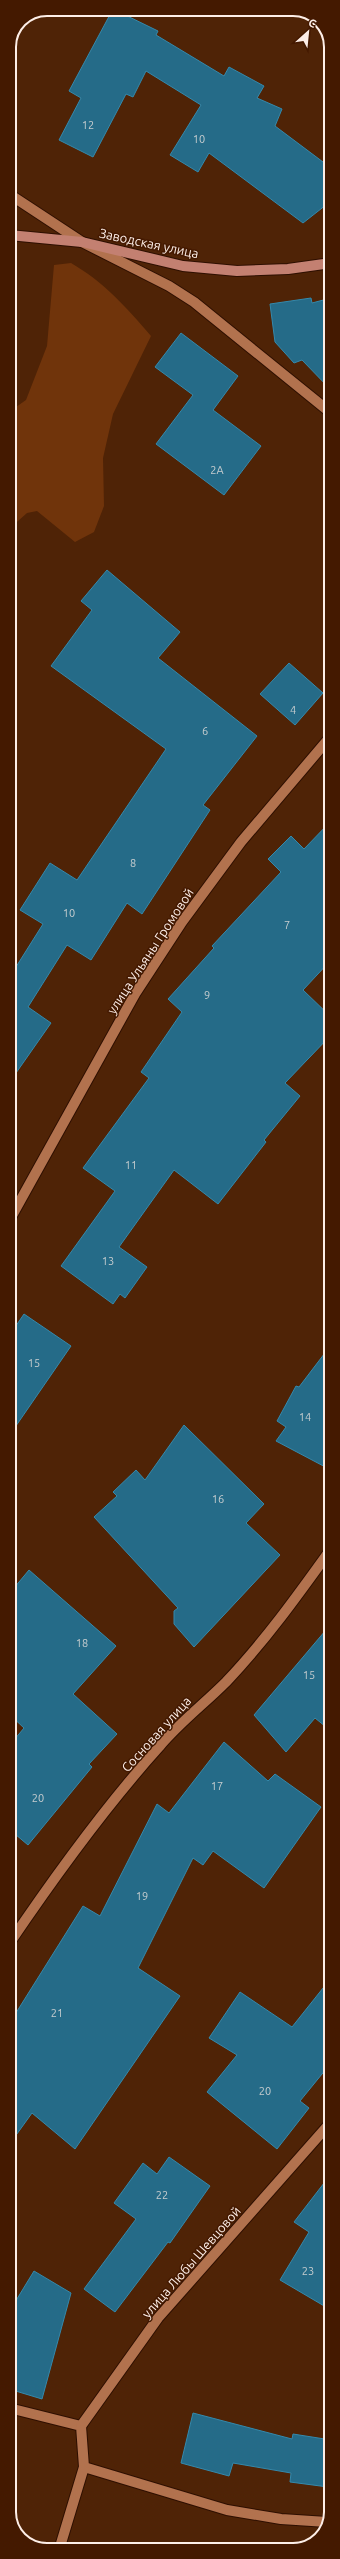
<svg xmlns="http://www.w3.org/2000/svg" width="340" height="2559" font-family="Ubuntu,sans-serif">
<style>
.green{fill:#70340b}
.building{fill:#256b88;stroke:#3489ac}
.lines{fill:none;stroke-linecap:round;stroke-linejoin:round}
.lane-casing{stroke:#2e0f00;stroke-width:12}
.street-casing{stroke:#2e0f00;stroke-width:12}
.secondary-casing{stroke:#2e0f00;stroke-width:12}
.lane{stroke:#b2724e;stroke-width:10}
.street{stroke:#b2724e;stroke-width:10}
.secondary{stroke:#c38071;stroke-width:10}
.labels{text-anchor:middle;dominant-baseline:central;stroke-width:3;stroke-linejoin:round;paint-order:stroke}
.number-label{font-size:11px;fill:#c7cdcf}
.street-label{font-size:13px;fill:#fdeee7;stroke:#441900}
.rim{fill:none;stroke:#fdeee7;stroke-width:2}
</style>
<rect width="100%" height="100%" fill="#4f2306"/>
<!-- green -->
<path class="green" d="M71,263c33,19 55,44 80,73l-38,78 -10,44 1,48 -10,26 -19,10 -38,-31 -10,2 -18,16v-122h7l10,-7 21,-54 7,-81z"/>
<!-- building -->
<g class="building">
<path d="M113,9l45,22 -2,4 68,41 5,-9 35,19 -7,12 25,11 -7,17 56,42v33l-28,22 -94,-70 -11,19 -28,-17 31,-50 -55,-34 -13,26 -7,-3 -33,63 -34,-17 22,-42 -12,-7z"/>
<path d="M311,298l1,5 19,-5v92l-29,-30 -8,3 -19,-21 -5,-38z"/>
<path d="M181,333l57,43 -25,34 48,36 -37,49 -68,-51 37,-49 -38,-28z"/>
<path d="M107,570l73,62 -22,26 99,78 -54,69 7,5 -68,104 -15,-11 -36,57 -24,-15 -39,62 23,16 -42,60v-105l34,-54 -23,-14 30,-47 27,17 89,-131 -115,-83 41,-56 -11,-9z"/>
<path d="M289,663l34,30 -28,32 -35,-31z"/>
<path d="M331,821v139l-28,30 28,27v18l-46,48 15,13 -36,44 2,2 -48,62 -44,-34 -55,77 28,20 -22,31 -5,-4 -7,10 -52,-38 54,-75 -32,-23 66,-90 -8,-6 41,-60 -14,-13 46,-51 -2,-2 69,-74 -13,-13 23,-23 13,13z"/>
<path d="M24,1314l47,32 -62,90v-100z"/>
<path d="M331,1345v125l-55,-29 10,-14 -9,-6 19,-35 3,1z"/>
<path d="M184,1425l80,79 -18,19 34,32 -86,92 -20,-23v-13l4,-3 -84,-91 23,-21 -4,-4 23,-22 9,10z"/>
<path d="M29,1570l87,76 -43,48 44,40 -28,30 3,3 -64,78 -19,-16v-83l15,-18 -15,-14v-120z"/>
<path d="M331,1624v107l-16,-13 -29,34 -32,-37z"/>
<path d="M224,1742l44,39 7,-7 46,33 -57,81 -51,-37 -10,14 -10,-7 -55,110 42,28 -105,153 -43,-36 -23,32v-121l74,-118 17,10 57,-112 12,9z"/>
<path d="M331,1978v85l-31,38 9,7 -32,41 -70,-57 30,-37 -28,-17 31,-46 52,35z"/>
<path d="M169,2157l41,29 -40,57 -2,-1 -53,70 -31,-23 52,-70 -22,-16 29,-40 14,11z"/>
<path d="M331,2174v136l-51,-30 29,-48 -15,-10z"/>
<path d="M34,2271l37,22 -29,106 -33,-10v-77z"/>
<path d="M193,2413l99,26 1,-5 38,6v26l-3,21 -38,-5 1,-9 -58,-10 -4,13 -48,-13z"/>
</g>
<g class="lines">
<defs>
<path id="lane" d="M59,2550l25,-83"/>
<g id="street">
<path d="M9,194l73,48 87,44 25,16 137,111"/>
<path d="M9,1221l126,-227 47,-72 59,-80 90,-106"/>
<path d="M9,1944c46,-68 95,-136 150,-197 20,-24 45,-43 67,-65 39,-41 72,-87 105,-133"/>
<path d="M9,2408l72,18 3,41 143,43 54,9 46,3"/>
<path d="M81,2426l77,-108 173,-196"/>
</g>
<path id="secondary" d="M9,235l73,7 101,24 54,5 51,-2 43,-6"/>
</defs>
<!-- lane casing -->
<use href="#lane" class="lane-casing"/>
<!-- street casing -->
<use href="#street" class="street-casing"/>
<!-- secondary casing -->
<use href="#secondary" class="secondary-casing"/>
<!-- lane -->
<use href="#lane" class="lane"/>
<!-- street -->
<use href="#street" class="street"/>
<!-- secondary -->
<use href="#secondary" class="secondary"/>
</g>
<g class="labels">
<!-- number labels -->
<g class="number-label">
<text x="88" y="125">12</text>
<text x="199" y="139">10</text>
<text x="217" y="470">2А</text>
<text x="293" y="710">4</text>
<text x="205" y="731">6</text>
<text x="133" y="863">8</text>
<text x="69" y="913">10</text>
<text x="287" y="925">7</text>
<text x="207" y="995">9</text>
<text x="131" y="1165">11</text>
<text x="108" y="1261">13</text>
<text x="34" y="1363">15</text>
<text x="305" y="1417">14</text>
<text x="218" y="1499">16</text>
<text x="82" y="1643">18</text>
<text x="309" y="1675">15</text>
<text x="217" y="1786">17</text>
<text x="38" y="1798">20</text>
<text x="142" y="1896">19</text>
<text x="57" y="2013">21</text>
<text x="265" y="2091">20</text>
<text x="162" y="2195">22</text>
<text x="308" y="2271">23</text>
</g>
<!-- street labels -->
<g class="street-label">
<text transform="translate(149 243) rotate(12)">Заводская улица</text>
<text transform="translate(150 951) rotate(-57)">улица Ульяны Громовой</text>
<text transform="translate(156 1734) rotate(-48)">Сосновая улица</text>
<text transform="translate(191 2262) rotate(-49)">улица Любы Шевцовой</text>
</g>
</g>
<!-- crop -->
<path d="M0 0H340V2559H0ZM47 16H293A31 31 0 0 1 324 47V2512A31 31 0 0 1 293 2543H47A31 31 0 0 1 16 2512V47A31 31 0 0 1 47 16Z" fill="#441900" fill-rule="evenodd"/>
<path class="rim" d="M47 16H293A31 31 0 0 1 324 47V2512A31 31 0 0 1 293 2543H47A31 31 0 0 1 16 2512V47A31 31 0 0 1 47 16Z"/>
<!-- north arrow -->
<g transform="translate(308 32) rotate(27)" stroke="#441900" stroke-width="3" paint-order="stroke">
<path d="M0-3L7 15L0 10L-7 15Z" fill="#fdeee7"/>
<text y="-6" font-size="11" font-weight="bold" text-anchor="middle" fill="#fdeee7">С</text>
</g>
</svg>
